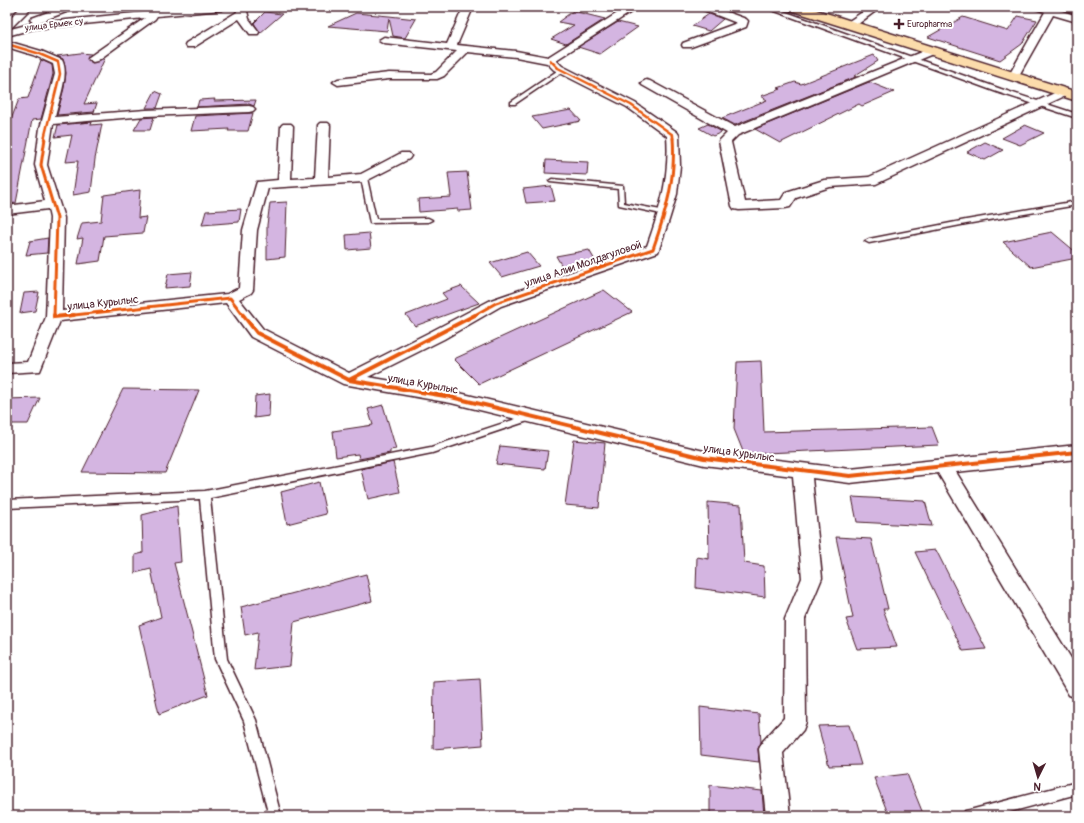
<svg xmlns="http://www.w3.org/2000/svg" width="1084" height="823" font-family="Pangolin,sans-serif">
<style>
.building{fill:#d4b5e1;stroke:#4a1f2b}
.lines{fill:none;stroke-linecap:round;stroke-linejoin:round}
.lane-casing{stroke:#4a1f2b;stroke-width:3}
.street-casing{stroke:#4a1f2b;stroke-width:3}
.highway-casing{stroke:#4a1f2b;stroke-width:3}
.lane{fill:#fff;fill-rule:evenodd}
.street{fill:#fff;fill-rule:evenodd}
.highway{fill:#fcdcab;fill-rule:evenodd}
.cycleway-far2-casing{stroke:#fff;stroke-width:4}
.cycleway-far1-casing{stroke:#fff;stroke-width:5}
.cycleway-casing{stroke:#fff;stroke-width:6}
.cycleway-far2{stroke:#e8590c;stroke-width:2.5}
.cycleway-far1{stroke:#e8590c;stroke-width:3}
.cycleway{stroke:#e8590c;stroke-width:4}
.poi-dot{fill:#4a1f2b;stroke:#fff;stroke-width:1.5}
.labels{text-anchor:middle;dominant-baseline:central;stroke-width:4;stroke-linejoin:round;paint-order:stroke}
.far-poi-label{font-size:9px;fill:#4a1f2b;stroke:#fff;text-anchor:start}
.far-street-label{font-size:9px;fill:#4a1f2b;stroke:#fff}
.street-label{font-size:11px;fill:#4a1f2b;stroke:#fff}
</style>
<rect width="100%" height="100%" fill="#fff"/>
<filter id="ink" filterUnits="userSpaceOnUse"><feTurbulence type="fractalNoise" baseFrequency=".025" numOctaves="2"/><feDisplacementMap in="SourceGraphic" scale="8" xChannelSelector="R" yChannelSelector="G"/><feConvolveMatrix kernelMatrix="1 2 1 2 8 2 1 2 1" color-interpolation-filters="sRGB"/></filter>
<g filter="url(#ink)">
<!-- building -->
<g class="building">
<path d="M573,11l32,8 -39,25 -15,-5 23,-14 -16,-3z"/>
<path d="M265,12l17,2 -22,19 -6,-10z"/>
<path d="M356,13l33,3 27,3 -11,19 -12,-2 -4,-18 -2,13 -59,-5z"/>
<path d="M709,14l14,5 -14,12 -17,-5z"/>
<path d="M1018,16l19,4 -15,24 -22,16 -72,-23 35,-20 45,14z"/>
<path d="M618,22l20,5 -38,27 -22,-7z"/>
<path d="M80,53l11,1 -4,5 5,4 13,-5 -21,46 13,-1 -3,9 -37,3 7,-27 2,-15 -3,-14 -6,-3z"/>
<path d="M874,55l4,6 -24,15 2,1 -121,48 -13,-7 45,-18 -6,-4 20,-7 -3,-1 17,-6 6,2z"/>
<path d="M41,60l11,5 1,9 -12,45 -9,1 -16,83 -9,1v-74l12,-31 9,-1z"/>
<path d="M869,82l25,10 -32,14 -3,-2 -79,39 -25,-14z"/>
<path d="M155,91l7,3 -5,14h-11z"/>
<path d="M215,99l-1,2 42,-1 -2,6 -5,-2 -52,3 2,-7z"/>
<path d="M571,110l10,11 -39,8 -10,-12z"/>
<path d="M253,113l-5,18h-20l1,-2 -38,2 4,-15z"/>
<path d="M154,117l-4,13h-16l7,-12z"/>
<path d="M92,122l-1,3 11,-1 -7,35 -4,33 -18,3 5,-34 -12,1 6,-27 -17,2 3,-12z"/>
<path d="M708,124l14,8 -9,4 -14,-8z"/>
<path d="M1025,125l19,8 -24,12 -18,-7z"/>
<path d="M985,142l18,8 -18,10 -18,-8z"/>
<path d="M546,160l42,2 -1,13 -42,-2z"/>
<path d="M467,172l5,38 -14,1v-2l-39,3 -1,-13 33,-2 -3,-24z"/>
<path d="M551,186l4,15 -29,2 -3,-14z"/>
<path d="M140,190l-2,28 8,-1 -3,16 -39,3 -4,25 -22,3 5,-26 -6,1 5,-16 19,-2 3,-26z"/>
<path d="M287,202l-2,55 -18,2v-34l3,-22z"/>
<path d="M241,209l-2,13 -37,3 4,-14z"/>
<path d="M1052,232l25,21v5l-46,9 -28,-25z"/>
<path d="M369,233l2,15 -24,2 -1,-15z"/>
<path d="M48,238l-1,15 -21,2 4,-14z"/>
<path d="M589,250l7,12 -33,6 -7,-12z"/>
<path d="M527,252l12,14 -37,11 -12,-14z"/>
<path d="M192,272l-2,14 -25,2 3,-14z"/>
<path d="M461,286l18,17 -64,23 -9,-11 41,-16 -5,-6z"/>
<path d="M604,290l28,22 -153,72 -25,-25z"/>
<path d="M39,292l-4,19 -15,2 4,-20z"/>
<path d="M761,361l3,71 168,-5 7,18 -195,9 -10,-25 3,-67z"/>
<path d="M123,389l76,1 -34,83 -83,-1z"/>
<path d="M270,394l-1,22 -15,2 1,-22z"/>
<path d="M40,398l-12,26h-21v-25z"/>
<path d="M383,405l13,44 -6,1v3l-31,6 -1,-5 -22,3 -3,-26 40,-6 -5,-16z"/>
<path d="M574,440l31,3 -6,65 -34,-3z"/>
<path d="M500,446l48,5 -3,18 -49,-5z"/>
<path d="M393,462l7,30 -32,7 -7,-30z"/>
<path d="M319,482l7,32 -39,10 -6,-32z"/>
<path d="M852,497l73,4 7,25 -75,-4z"/>
<path d="M708,502l33,3 3,58 20,3 1,31 -69,-9 1,-31 12,2z"/>
<path d="M177,506l4,56 -7,1 34,132 -49,19 -20,-89 22,-8 -10,-48 -16,4v-18l8,-2 -1,-38z"/>
<path d="M836,537l35,2 17,70h-5l14,38 -40,2 -11,-30 7,-1z"/>
<path d="M936,550l50,99 -23,2 -48,-99z"/>
<path d="M366,574l6,27 -78,21 -4,44 -36,4 4,-38 -13,3 -4,-28z"/>
<path d="M480,679l3,66 -50,4 1,-67z"/>
<path d="M700,707l59,7 2,28 -3,7 1,13 -58,-7z"/>
<path d="M849,725l12,40 -32,1 -11,-40z"/>
<path d="M907,774l17,42h-35l-15,-38z"/>
<path d="M710,785l52,6 2,25h-54z"/>
</g>
<g class="lines">
<defs>
<g id="lane">
<path d="M764,7h8l229,82 76,25v4l-80,-26z"/>
<path d="M560,69l5,1 -50,34h-4v-2z"/>
<path d="M364,176l3,2 9,41 52,-1 4,2 -4,2 -58,1 -9,-45z"/>
<path d="M552,179l71,7 1,17 42,8 4,2 -4,2 -47,-10 -1,-16 -68,-7 -1,-1z"/>
<path d="M1077,201v4l-111,19 -97,19 -4,-2 4,-2 97,-19z"/>
<path d="M531,414l5,3 -2,2 -102,34 -222,45 17,161 29,61 25,96h-12l-25,-95 -29,-62 -15,-160 -193,9v-8l198,-9 226,-44z"/>
<path d="M1077,782v12l-82,22h-31l1,-5 5,-1z"/>
</g>
<g id="street">
<path d="M21,7h11l-21,21 -4,1v-8z"/>
<path d="M62,7h14l-2,2 -37,14 156,-16h34l-5,3 -65,6 -2,3 -58,42 -4,1 -5,-3 1,-2 56,-39 -112,11 -26,7v-6l27,-7 -4,-3 2,-2z"/>
<path d="M236,7h10l3,12 10,13 -1,2h-8l-11,-15 -45,28h-8l-1,-2 1,-2 51,-31z"/>
<path d="M467,7l5,3 -15,35 59,6 32,6 79,-50h12l-83,53 6,6 73,37 42,29 2,3 1,31 -3,28 -8,26 -11,32 -157,54 -57,33 -76,38 83,14 253,60 146,18 227,-24v14l-121,13 121,196v30l-8,-3 -131,-222 -88,10 -38,-5 10,100 -17,41 1,103 -3,8 -20,23 7,63h-24l-7,-67 4,-8 21,-23 1,-99 17,-41 -9,-102 -89,-11 -253,-62 -108,-19 -92,-47 -25,-34 -166,18 -20,50 -33,2v-10l21,-1 18,-45 4,-99 -2,-9 -41,5v-8l38,-5 -10,-36 5,-37 15,-54 -2,-10 -20,-9 -26,-8v-6l34,10 21,9c8,14 -4,42 -7,57l91,-7 103,-4 4,1 2,2 -2,2 -4,1 -103,4 -93,8 -6,41 17,53 -2,93 165,-17 12,-6 4,-58 13,-45 1,-3 21,-2 3,-54 2,-2h8l2,2 -2,53 24,-1 3,-53 2,-2h8l2,2 -2,52 33,-3 40,-21h8l2,3 -2,3 -45,23 -96,6 -11,42 -4,60 -2,3 -12,6 24,30 86,44 83,-42 59,-31 156,-54c13,-36 23,-70 20,-110l-40,-29 -73,-37 -7,-7 -31,-6 -48,-5 -24,24 -7,3h-48l-51,6 -5,-3 5,-3 51,-6 42,1 5,-2 21,-21 -73,-8 -5,-3 5,-3 63,7 15,-34z"/>
<path d="M699,7h14l33,12 2,2 -2,6 -55,20h-8l-1,-2 1,-2 54,-20 -36,-14z"/>
<path d="M870,7h11l-27,20h-8l-1,-2 1,-2z"/>
<path d="M1034,7h24l-2,2 21,7v6l-24,-7 -35,62 -1,2h-8l-1,-2 37,-65 -9,-3z"/>
<path d="M931,48l4,1 1,2 -1,2 -197,82 -7,7 14,60 36,-2 5,-8 38,-12 45,-3 190,-86 4,-1 6,3 -2,2 -191,89 -46,3 -34,11 -6,9 -5,1 -46,2 -5,-1 -2,-3 -13,-65 8,-8 -85,-48 -1,-2 5,-3 4,1 85,46z"/>
</g>
<path id="highway" d="M788,7h19l270,85v9l-287,-91z"/>
</defs>
<!-- lane casing -->
<use href="#lane" class="lane-casing"/>
<!-- street casing -->
<use href="#street" class="street-casing"/>
<!-- highway casing -->
<use href="#highway" class="highway-casing"/>
<!-- lane -->
<use href="#lane" class="lane"/>
<!-- street -->
<use href="#street" class="street"/>
<!-- highway -->
<use href="#highway" class="highway"/>
<defs>
<g id="cycleway-far2">
<path d="M7,44l30,9 21,9 2,12 -16,65"/>
<path d="M550,60l8,8 73,37 42,30v4"/>
</g>
<g id="cycleway-far1">
<path d="M45,138l-4,27 16,53 -3,98"/>
<path d="M65,316l165,-18 14,18"/>
<path d="M473,316l23,-13 157,-54c13,-37 23,-71 20,-111"/>
</g>
<g id="cycleway">
<path d="M54,315v2l20,-2"/>
<path d="M243,315l14,18 92,47 102,17 253,61 146,18 227,-24"/>
<path d="M349,380l126,-65"/>
</g>
</defs>
<!-- cycleway-far2 casing -->
<use href="#cycleway-far2" class="cycleway-far2-casing"/>
<!-- cycleway-far1 casing -->
<use href="#cycleway-far1" class="cycleway-far1-casing"/>
<!-- cycleway casing -->
<use href="#cycleway" class="cycleway-casing"/>
<!-- cycleway-far2 -->
<use href="#cycleway-far2" class="cycleway-far2"/>
<!-- cycleway-far1 -->
<use href="#cycleway-far1" class="cycleway-far1"/>
<!-- cycleway -->
<use href="#cycleway" class="cycleway"/>
</g>
</g>
<!-- markers -->
<path class="poi-dot" d="M897 18h4v4h4v4h-4v4h-4v-4h-4v-4h4z"/>
<g class="labels">
<!-- far-poi labels -->
<g class="far-poi-label">
<text x="907" y="24">Europharma</text>
</g>
<!-- far-street labels -->
<g class="far-street-label">
<text transform="translate(54 25) rotate(-7)">улица Ермек су</text>
</g>
<!-- street labels -->
<g class="street-label">
<text transform="translate(583 264) rotate(-19)">улица Алии Молдагуловой</text>
<text transform="translate(103 303) rotate(-6)">улица Курылыс</text>
<text transform="translate(423 384) rotate(10)">улица Курылыс</text>
<text transform="translate(739 453) rotate(8)">улица Курылыс</text>
</g>
</g>
<!-- margin -->
<rect width="1084" height="823" fill="none" stroke="#fff" stroke-width="24"/>
<rect x="12" y="12" width="1060" height="799" fill="none" stroke="#4a1f2b" stroke-width="1.5" filter="url(#ink)"/>
<!-- north arrow -->
<g transform="translate(1038 777) rotate(185)" stroke="#ffffff" stroke-width="3" paint-order="stroke">
<path d="M0-3L7 15L0 10L-7 15Z" fill="#4a1f2b"/>
<text y="-6" font-size="11" font-weight="bold" text-anchor="middle" fill="#4a1f2b">N</text>
</g>
</svg>
